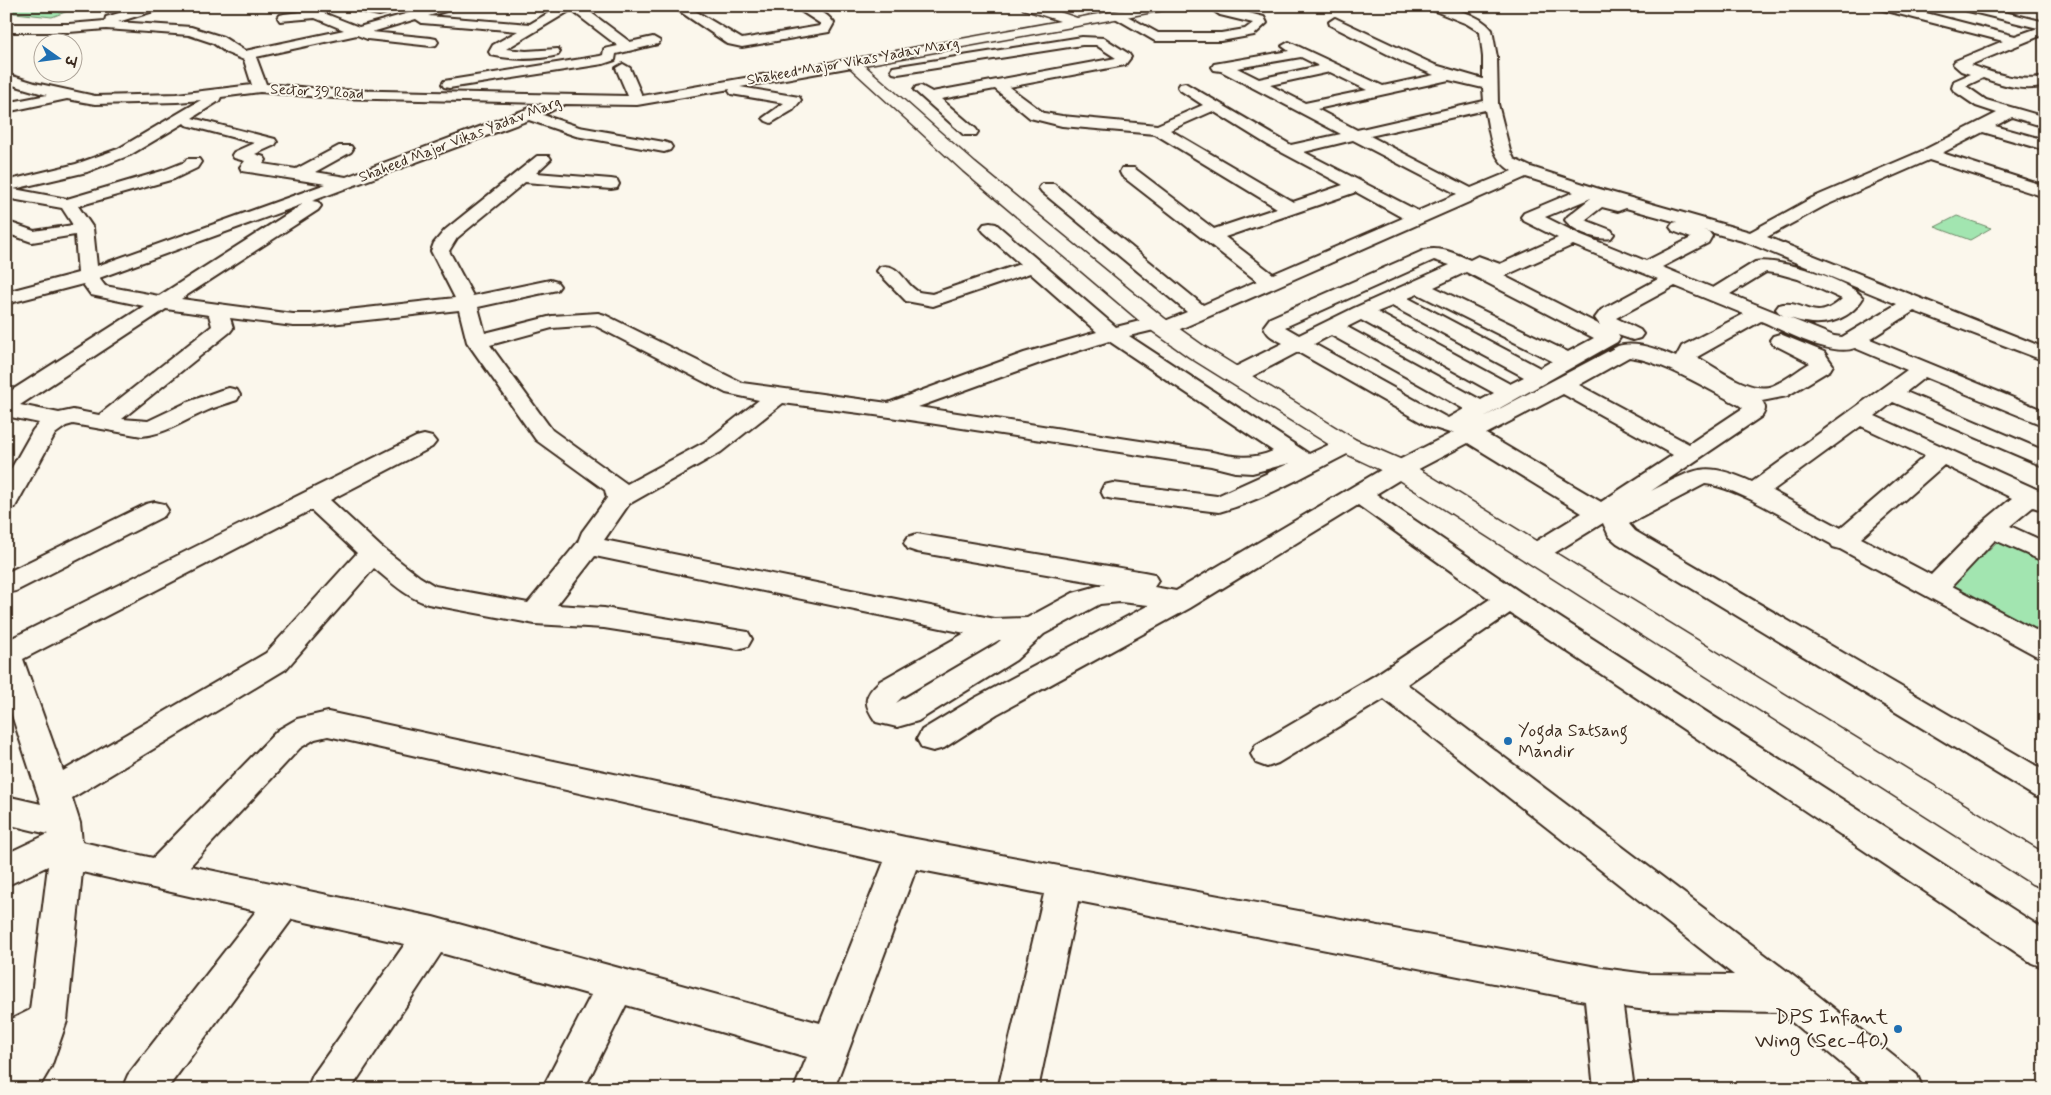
<svg xmlns="http://www.w3.org/2000/svg" width="2051" height="1095" font-family="Mynerve,'Playpen Sans Deva',sans-serif">
<style>
.green{fill:#a2e5b0;stroke:#6e8867}
.lines{fill:none;stroke-linecap:round;stroke-linejoin:round}
.street-casing{stroke:#3b2a1e;stroke-width:4}
.secondary-casing{stroke:#3b2a1e;stroke-width:3}
.street{fill:#fbf7ec;fill-rule:evenodd}
.secondary{fill:#fbf7ec;fill-rule:evenodd}
.poi-dot{fill:#1f6fb2;stroke:#fbf7ec;stroke-width:2}
.labels{text-anchor:middle;dominant-baseline:central;stroke-width:4;stroke-linejoin:round;paint-order:stroke}
.far-street-label{font-size:15px;fill:#3b2a1e;stroke:#fbf7ec}
.poi-label{font-size:18px;fill:#3b2a1e;stroke:#fbf7ec;text-anchor:start}
.near-poi-label{font-size:21px;fill:#3b2a1e;stroke:#fbf7ec;text-anchor:end}
</style>
<rect width="100%" height="100%" fill="#fbf7ec"/>
<filter id="ink" filterUnits="userSpaceOnUse"><feTurbulence type="fractalNoise" baseFrequency=".02" numOctaves="2"/><feDisplacementMap in="SourceGraphic" scale="10" xChannelSelector="R" yChannelSelector="G"/><feConvolveMatrix kernelMatrix="1 2 1 2 8 2 1 2 1" color-interpolation-filters="sRGB"/></filter>
<g filter="url(#ink)">
<!-- green -->
<g class="green">
<path d="M6,6h75l-29,11 -46,-5z"/>
<path d="M1957,216l34,12 -21,12 -35,-13z"/>
<path d="M1999,540l46,23v77l-97,-51z"/>
</g>
<g class="lines">
<defs>
<g id="street">
<path d="M142,6h20l-2,3 -42,13 73,5 32,10 22,14 99,-21 -29,-12 -35,3 -2,-3 2,-3 4,-1 32,-4 43,17 75,-21h21l-2,3 -25,7 102,8 30,-18h22l48,36 23,-5 7,4 -2,3 -42,10 -1,6 -12,4 -154,24 -5,-1 -2,-3 2,-3 156,-25 3,-1 1,-6 14,-3 -47,-36 -65,39 20,2 32,-2 2,3 -2,3c-21,5 -46,5 -67,0l-2,-3 4,-7 25,-14 -96,-8 -6,-4 -44,13 59,6 5,1 2,3 -2,3 -5,1 -64,-7 -10,-4 -101,22 10,27 68,6 294,6 -12,-28 7,-4 7,4 12,28 210,-37 5,1 2,3 -2,3 -5,1 -112,20 59,10 2,3 -8,10 -22,13 -5,-2 -3,-3 21,-15 -53,-9 -2,-3 1,-2 -93,16 -72,-1 -22,11 36,12 85,15 6,2 2,3 -2,3 -6,2 -88,-16 -47,-16 -217,81 6,1 3,4 -3,4 -137,89 112,15h19l143,-16 -24,-47 3,-8 11,-13 92,-74h12l2,3 -15,14 75,6 6,1 2,4 -2,4 -6,1 -86,-7 -68,56 -8,13 24,45 77,-16 7,2 3,4 -3,4 -79,17 7,26 67,-17 46,-3 7,2 137,68 146,20 136,-50 73,-21 -67,-59 -97,33 -27,-5 -29,-30 3,-4c20,-5 24,18 39,25 3,1 9,1 13,2l88,-30 -36,-32 -3,-4 3,-4 6,-1 6,1 120,103 40,-10 9,4 22,-9 -145,-120 -3,-4 3,-4h12l149,121 54,-24 -135,-105 -2,-4 2,-4h12l80,61 63,-21 -122,-74 -93,-8 -32,-8 -35,-29 -54,10 35,30 2,3 -2,3h-12l-50,-45 2,-3 5,-1 11,6 184,-34 -20,-13h-14l-184,29 -5,-1 -2,-3 2,-3 189,-30 22,1 25,16 2,3 -6,8 -116,22 35,26 18,3 95,9 46,-20 -23,-15 -2,-3 2,-3 5,-1 106,62 50,-11 -120,-63 -7,-1 -2,-3 2,-3 75,-13 -7,-5 7,-4 94,44 51,-11 -29,-12 -75,-38 -1,-3 6,-4 100,47 48,14v-22l-3,-25 -13,-8 -37,-15 -2,-3c21,0 51,7 64,24l5,27 1,47 12,47 4,8 17,8 65,21 154,44 62,-34 110,-47 75,-38 -21,-7 -22,-15 -2,-3 2,-7 16,-7 -9,-3 -8,-7 2,-3 48,-20 -124,-32 -2,-3h22l116,30 23,-8 -78,-19 -2,-3h22l65,16v12l-75,31c24,8 49,18 75,12v9c-21,6 -42,-1 -62,-8l-17,8 20,14 59,17v10l-33,-10 -17,9 50,14v10l-62,-18 -41,21 103,33v11l-116,-37 -105,46 -57,31 278,111v13l-131,-50 -44,28 175,72v15l-120,-49 -19,15 139,59v16l-152,-65 -18,14 170,77v18l-12,-4 -23,19 35,16v20l-50,-22 -43,46 93,49v24l-10,-4 -195,-106 -7,-2 -2,-3c-32,-17 -92,-57 -126,-60l-76,40 6,7 410,240v29l-11,-4 -417,-253 -8,-7 -6,-13 -60,37 -9,3 -9,-3 -4,-6 4,-6 57,-35 -114,-70 -59,31 -33,20 144,98 525,338v38l-13,-5 -522,-350 -103,71 393,297 117,94 6,14h-51l-92,-77 -133,-2 -24,-3 11,82h-40l-9,-88 -507,-100 -40,188h-40l46,-195 -128,-25 -82,220h-40l13,-32 -181,-52 -42,84h-42l49,-94 -150,-42 -90,136h-44l6,-14 92,-131 -113,-25 -125,170h-45l6,-14 128,-164 -174,-39 -15,149 -16,46 -13,22h-32v-22l4,-6 -4,1v-40l24,-12 18,-144 -42,20v-32l42,-20 -42,-10v-28l35,8 -35,-107v-56l410,-204 8,-2 8,2 4,5 -4,5 -102,53 51,47 39,30 15,9 93,17 50,-61 4,-10 25,-34 -2,-8 -69,-50 -69,-98 -8,-32 -147,16h-19l-63,-8 3,10 -3,4 -108,87 26,2 40,-19 33,-12 8,-2 8,2 3,5 -3,5c-11,4 -23,7 -33,12 -21,9 -39,22 -62,24l-69,-12 -7,2 -11,8 -40,73 -9,2v-31l27,-48 6,-7 -33,-7v-22l138,-88 -53,-11 -8,-11 -77,20v-12l72,-19 -3,-38 -43,7 -26,-9v-11h2l26,9 39,-6 -11,-17 -56,-10v-17l70,-17 42,-15 83,-49 -24,2 -82,2 -28,-5 -61,13v-9l41,-8 -41,-12v-9l29,9 60,13 82,-2 75,-9 -8,-25 -17,-7 -14,-10 -24,-8 -83,-6 -37,3h-63v-8h63l36,-3 1,-4zM1301,57l18,9 -60,13 -22,-11zM1330,72l37,18 -62,13 -35,-18zM1449,80l34,8 1,13 -127,29 -40,-21zM260,92l74,6 209,5 -197,74 -31,-5 36,-20 2,-3 -2,-3h-12l-43,23 -33,-5 3,-4 -2,-3 -9,-3 20,-9 2,-3 -2,-3 -83,-21 27,-17 2,-4zM1485,110c5,22 5,49 27,61l-41,17 -101,-52zM1213,111l55,34 75,40 -50,17 -123,-72zM184,123l2,2 68,18 -20,9 -2,3 2,3 11,3 -5,6 2,4 84,13 -229,82 -4,-38 -15,-22 96,-27 23,-11 4,-6 -2,-3h-12l-2,3 -23,9 -95,28 -53,-10 73,-17 43,-17zM1353,140l104,54 -39,17 -114,-59zM1526,177l48,15 -50,21 -3,4 3,4 34,17 -58,26 -22,-8 -8,4c-14,-6 -29,-14 -45,-10l-155,68 -6,8c3,10 10,12 19,17l-54,27 -3,5 3,5 8,2 8,-2 53,-28 130,74 22,7 4,-1 -63,32 -215,127 -22,-4 4,-6 -4,-7 -10,-2 -227,-38 -9,3 -4,6 4,6 9,3 188,32 -32,9 -46,25 -32,1 -391,-79 25,-36 92,-52 62,-49 107,14 321,49 24,6 17,1 38,-10 -73,33 -104,-13 -9,2 -3,6 3,6 9,2 106,13c47,-13 92,-40 136,-62l4,-5 -4,-5 -8,-2 -8,2 -30,14 -180,-118 25,-6 3,3 7,2 7,-2zM1356,192l47,26 -130,56 -48,-37zM1591,198l-23,18 -3,4c8,11 33,21 46,18l3,-4 -3,-4 -26,-10 17,-13 16,4 8,-3 51,14 -4,1 -3,4 3,4 18,7 -45,23 -67,-27 -34,-17zM303,204l-144,92 -54,-10 -6,-8zM1703,230l43,12 151,62 -55,33 -8,-1 -104,-42 36,-22 14,2 18,5 44,20c-29,27 -38,-1 -63,6l-3,4c4,6 10,8 17,10 26,9 55,4 70,-21 -12,-18 -86,-41 -108,-36l-42,26 -51,-21 46,-24 4,-7 -3,-4zM1573,245l85,34 -57,31 -6,8 5,7 -96,-49zM1434,260l16,5 -96,43 -55,27 -14,-8zM1466,272l128,66 -26,14 -134,-65zM1675,286l69,28 -62,32 -6,11c-18,-8 -40,-16 -58,-11l-134,71 133,-75 3,-4 -2,-3 15,5 7,-2 3,-4 -3,-4 -24,-12zM1418,294l134,67 -12,7 -132,-70zM1392,306l132,71 -14,7 -133,-72zM166,309l43,6 3,11 -113,89 -26,-5 -14,3 -39,-8zM1361,320l133,73 -13,7 -134,-73zM1761,321c24,10 70,36 94,27l52,22 -155,112c-49,-22 -56,-13 -101,9l111,-75c4,-6 4,-9 0,-15l25,-5 43,-26 3,-5 -9,-13 -44,-18 -7,2 -3,4 3,4 37,19c-12,7 -25,18 -38,23 -22,8 -55,-18 -75,-29zM594,325l132,68 33,7 -54,42 -78,42 -75,-54 -62,-85 62,-17zM1331,335l133,74 -16,9 -4,-2 -130,-72zM1109,341l164,110c-21,9 -39,6 -61,1l-294,-45 122,-44zM1629,357c34,4 78,32 110,48l4,3 -54,36 -110,-59zM1563,394l110,61 -72,47 -115,-68zM1861,426l64,30 -84,72 -69,-37zM1944,465l68,33 -29,24 -52,53 -70,-37zM1358,505l132,94 -116,77 -118,69 -5,9 5,9 11,4 11,-4 106,-64 350,276 -87,-1 -45,-6 -697,-131 -577,-125 -31,7 -19,11 -125,128 -71,-16 -2,-19 -8,-25 214,-129 88,-101c17,14 32,29 54,36l107,20 69,4 134,21 10,-3 4,-7 -4,-7 -144,-24 -47,-3 38,-49 370,77 -85,48c-17,15 -17,23 -4,41l21,5 21,-6 98,-61 28,-26 56,-30 20,-2 29,3 -174,93 -53,32 -5,9 5,9 11,3 11,-3 53,-34 193,-106zM311,510l46,43 -91,100 -203,118 -40,-112zM999,640h2l-5,4 -100,59 6,-6zM328,736l556,126 -64,161 -387,-106 -243,-51 110,-118 15,-9z"/>
<path d="M348,6h55l-2,3 -22,6 -29,-6z"/>
<path d="M672,6h15l55,33 78,-13 1,-2 -28,-18c15,0 32,4 41,17l-5,9 -87,15 -14,-3z"/>
<path d="M1207,6h16l41,11 3,6 -13,12 -33,6h-66l-45,-26 6,-4 4,1 38,21h63l24,-4 8,-6 -33,-8z"/>
<path d="M155,502l9,2 4,6 -4,6 -148,75 -10,2v-20l140,-69z"/>
</g>
<path id="secondary" d="M1022,6h20l35,12 64,-12h29l-6,4 -300,55 111,98 189,155 41,29 151,93 53,23 636,391v35l-13,-5 -641,-409 -53,-25 -149,-93 -41,-29 -185,-157 -118,-108 2,-3 5,-1 208,-38 -37,-12z"/>
</defs>
<!-- street casing -->
<use href="#street" class="street-casing"/>
<!-- secondary casing -->
<use href="#secondary" class="secondary-casing"/>
<!-- street -->
<use href="#street" class="street"/>
<!-- secondary -->
<use href="#secondary" class="secondary"/>
</g>
</g>
<!-- markers -->
<g class="poi-dot">
<circle cx="1508" cy="741" r="5"/>
<circle cx="1898" cy="1029" r="5"/>
</g>
<g class="labels">
<!-- far-street labels -->
<g class="far-street-label">
<text transform="translate(853 62) rotate(-10)">Shaheed Major Vikas Yadav Marg</text>
<text transform="translate(317 92) rotate(3)">Sector 39 Road</text>
<text transform="translate(460 140) rotate(-21)">Shaheed Major Vikas Yadav Marg</text>
</g>
<!-- poi labels -->
<g class="poi-label">
<text x="1518" y="731">Yogda Satsang<tspan x="1518" dy="21">Mandir</tspan></text>
</g>
<!-- near-poi labels -->
<g class="near-poi-label">
<text x="1888" y="1017">DPS Infant<tspan x="1888" dy="24">Wing (Sec-40)</tspan></text>
</g>
</g>
<!-- margin -->
<rect width="2051" height="1095" fill="none" stroke="#fbf7ec" stroke-width="25"/>
<rect x="12" y="12" width="2026" height="1070" fill="none" stroke="#3b2a1e" stroke-width="2" filter="url(#ink)"/>
<!-- north arrow -->
<g transform="translate(58 58) rotate(104)"><circle r="24" fill="#fbf7ec" stroke="#aea59a"/>
<path d="M0-4L9 19L0 12L-9 19Z" fill="#1f6fb2"/>
<text y="-8" font-size="14" font-weight="bold" text-anchor="middle" fill="#3b2a1e">उ</text>
</g>
</svg>
